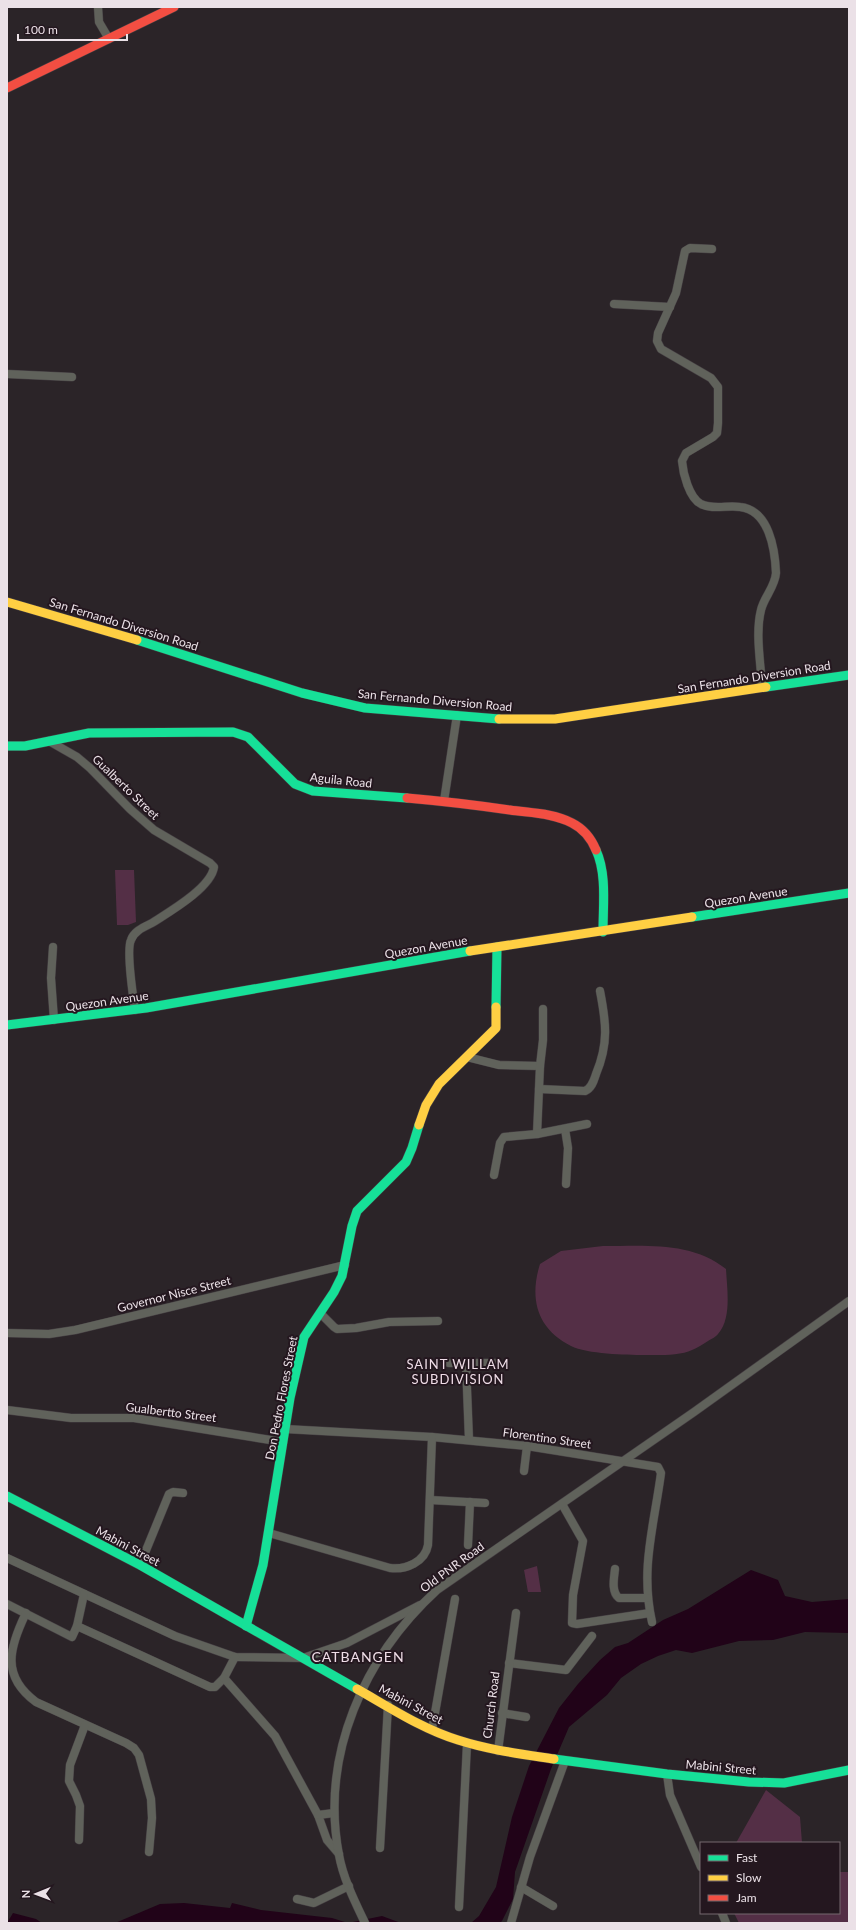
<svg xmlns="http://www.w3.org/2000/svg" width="856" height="1930" font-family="Lato,sans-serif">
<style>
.green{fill:#542f46}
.water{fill:#210318}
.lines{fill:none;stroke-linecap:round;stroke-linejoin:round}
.street-casing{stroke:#453f43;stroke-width:9}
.fast-casing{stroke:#453f43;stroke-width:10}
.slow-casing{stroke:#453f43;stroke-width:10}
.jam-casing{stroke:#453f43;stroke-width:10}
.street{stroke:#60625b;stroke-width:8}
.fast{stroke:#16e098;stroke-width:9}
.slow{stroke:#ffcf43;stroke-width:9}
.jam{stroke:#f24e42;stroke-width:9}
.labels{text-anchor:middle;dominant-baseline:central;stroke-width:4;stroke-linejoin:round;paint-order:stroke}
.street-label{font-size:12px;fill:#ebe1e7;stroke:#24171f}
.neighbourhood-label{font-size:13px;letter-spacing:1px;fill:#efdde7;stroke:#24171f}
.quarter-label{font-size:14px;letter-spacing:1px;fill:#efdde7;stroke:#24171f}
</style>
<rect width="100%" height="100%" fill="#2b2428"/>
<!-- green -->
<g class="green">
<path d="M115,870h19l2,52 -8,3h-11z"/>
<path d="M603,1246c41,0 89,-5 123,23 1,20 6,49 -8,65 -2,3 -7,5 -10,7 -5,3 -11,7 -16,9 -12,6 -35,5 -48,5 -18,0 -57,-1 -73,-9 -34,-17 -42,-47 -31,-82l21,-13z"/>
<path d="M537,1566l4,26h-13l-4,-22z"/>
<path d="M766,1790l34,27 2,26h-66z"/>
<path d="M839,1872h10v51h-110l-5,-10h105z"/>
</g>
<!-- water -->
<g class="water">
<path d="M751,1570l27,10 7,16 27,6 37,-3v34l-44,-1 -32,8 -34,1 -47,12 -16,-3 -18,6 -17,8 -20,14 -14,17 -38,32 -18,42 -36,103 -2,27 -11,22 -2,2h-29l8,-7 17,-29 16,-70 17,-51 30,-58 19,-24 22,-24 15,-13 13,-4 35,-23 25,-11z"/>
<path d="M184,1903l46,5 2,-5 29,7 71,8 16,5 34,-7 19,7h-286l45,-19z"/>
<path d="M13,1913l23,6 6,4h-35z"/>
</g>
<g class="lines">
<defs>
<g id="street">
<path d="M98,7l1,15 10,17"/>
<path d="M712,249l-22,-1 -5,3 -9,42 -18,40 -1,8 4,8 50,29 7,9v36l-1,10 -4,4 -27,16 -4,8c1,12 7,37 19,43 11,6 27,1 39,3 29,3 35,42 36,66 -1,14 -12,24 -15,37 -6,24 0,53 1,78"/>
<path d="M614,304l56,3"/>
<path d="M7,374l65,3"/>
<path d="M49,741l28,16 13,11 40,41 24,21 56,33 4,4c-3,21 -45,45 -62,56 -8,4 -18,8 -21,17 -5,10 2,56 4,70"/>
<path d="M444,801l13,-86"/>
<path d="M53,947l-2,31 3,42"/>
<path d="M467,1057l32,8 41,1"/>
<path d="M539,1089l46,2c7,-3 9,-11 11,-17 13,-31 10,-52 4,-83"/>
<path d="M565,1129l3,19 -2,36"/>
<path d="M537,1134l3,-68 3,-26v-31"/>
<path d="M494,1175l6,-32 4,-6 33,-3 50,-10"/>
<path d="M320,1313l14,14 3,2 19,-1 33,-6 49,-1"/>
<path d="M7,1333l42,1 26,-4 270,-65"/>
<path d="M449,1363h47"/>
<path d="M466,1363l3,77"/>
<path d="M7,1410l64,8h63l149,24"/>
<path d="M285,1429l147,8 95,9 131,21 3,6c-7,53 -21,96 -9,149"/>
<path d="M524,1471l3,-25"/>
<path d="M430,1500l55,3"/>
<path d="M562,1504l21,37 -10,54 -1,28 5,1 73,-11"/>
<path d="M269,1533l121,35c16,2 35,-6 38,-23l4,-108"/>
<path d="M468,1545l2,-43"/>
<path d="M7,1558l168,78 60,21 68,1 44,-15 73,-38"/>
<path d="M140,1565l29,-71 4,-2 10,1"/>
<path d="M615,1569c-1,9 -4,23 4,29h28"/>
<path d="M7,1604l65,33 5,-11 7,-32"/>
<path d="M26,1613c-17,35 -25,63 10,89l90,41 8,5 5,7 12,44 1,19 -3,34"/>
<path d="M77,1626l133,61h5l9,-9 11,-21"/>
<path d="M509,1663l57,7 26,-34"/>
<path d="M224,1678l51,58 43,79 9,25 12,14"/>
<path d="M502,1713l24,4"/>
<path d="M432,1730l23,-131"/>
<path d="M498,1751l18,-138"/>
<path d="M667,1774l3,21 31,72"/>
<path d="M318,1815l16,-2"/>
<path d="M79,1840l1,-34 -4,-11 -7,-14 1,-16 15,-40"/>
<path d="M380,1848l8,-143"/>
<path d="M521,1887l32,19"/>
<path d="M297,1899l17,4 35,-17"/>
<path d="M459,1907l8,-163"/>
<path d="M722,1913l4,10"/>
<path d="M365,1923c-10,-21 -22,-45 -26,-68 -19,-100 25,-198 98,-265l257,-178 155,-111"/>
<path d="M511,1923l19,-66 35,-96"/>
</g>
<g id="fast">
<path d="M137,640l165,53 63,15 134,11"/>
<path d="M766,687l83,-12"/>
<path d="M7,746h18l64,-13 144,-1 15,5 47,47 18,7 94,7"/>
<path d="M596,850c11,24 7,55 7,82"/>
<path d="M692,917l157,-24"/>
<path d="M496,1007l1,-60"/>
<path d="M7,1025l139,-17 324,-57"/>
<path d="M7,1496l133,69 217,124"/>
<path d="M246,1626l17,-61 27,-167 14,-61 30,-45 8,-16 10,-50 5,-15 49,-49 6,-14 7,-23"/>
<path d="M554,1759l113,15 82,8 35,1 65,-13"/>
</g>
<g id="slow">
<path d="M7,602l130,38"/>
<path d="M499,719h56l211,-32"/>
<path d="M470,951l222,-34"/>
<path d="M419,1125l7,-20 13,-21 57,-56v-21"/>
<path d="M357,1689c32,18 65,40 101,51 31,10 63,14 96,19"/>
</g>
<g id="jam">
<path d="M7,88l167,-81"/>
<path d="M407,798c34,3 68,7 103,12 20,3 43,3 62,13 12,6 19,15 24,27"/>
</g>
</defs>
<!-- street casing -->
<use href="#street" class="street-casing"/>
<!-- fast casing -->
<use href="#fast" class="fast-casing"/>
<!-- slow casing -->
<use href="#slow" class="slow-casing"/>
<!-- jam casing -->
<use href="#jam" class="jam-casing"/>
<!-- street -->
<use href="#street" class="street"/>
<!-- fast -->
<use href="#fast" class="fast"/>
<!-- slow -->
<use href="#slow" class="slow"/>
<!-- jam -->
<use href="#jam" class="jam"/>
</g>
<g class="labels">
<!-- street labels -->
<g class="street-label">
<text transform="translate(124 624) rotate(17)">San Fernando Diversion Road</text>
<text transform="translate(754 677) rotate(-9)">San Fernando Diversion Road</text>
<text transform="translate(435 700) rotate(5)">San Fernando Diversion Road</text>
<text transform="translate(341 780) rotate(6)">Aguila Road</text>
<text transform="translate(126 787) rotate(44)">Gualberto Street</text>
<text transform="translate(746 897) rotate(-9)">Quezon Avenue</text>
<text transform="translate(426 947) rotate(-10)">Quezon Avenue</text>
<text transform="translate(107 1001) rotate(-8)">Quezon Avenue</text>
<text transform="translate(174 1294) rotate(-14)">Governor Nisce Street</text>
<text transform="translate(281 1398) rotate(-79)">Don Pedro Flores Street</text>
<text transform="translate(171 1412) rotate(7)">Gualbertto Street</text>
<text transform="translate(547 1438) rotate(8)">Florentino Street</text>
<text transform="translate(128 1546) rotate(28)">Mabini Street</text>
<text transform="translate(452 1567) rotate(-36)">Old PNR Road</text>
<text transform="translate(411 1704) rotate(28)">Mabini Street</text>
<text transform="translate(491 1705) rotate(-83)">Church Road</text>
<text transform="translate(721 1767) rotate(5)">Mabini Street</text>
</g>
<!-- neighbourhood labels -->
<g class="neighbourhood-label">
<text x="458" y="1364">SAINT WILLAM<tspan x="458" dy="15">SUBDIVISION</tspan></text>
</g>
<!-- quarter labels -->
<g class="quarter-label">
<text x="358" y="1656">CATBANGEN</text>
</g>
</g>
<!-- border -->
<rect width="856" height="1930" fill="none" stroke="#ebe1e7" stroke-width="16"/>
<!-- legend -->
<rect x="700" y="1842" width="140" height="72" fill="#24171f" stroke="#74686f"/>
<rect x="708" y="1855" width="20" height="6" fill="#16e098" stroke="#74686f"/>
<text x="736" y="1862" font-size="12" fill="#ebe1e7">Fast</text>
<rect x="708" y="1875" width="20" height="6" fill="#ffcf43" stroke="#74686f"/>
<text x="736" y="1882" font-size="12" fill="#ebe1e7">Slow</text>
<rect x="708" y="1895" width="20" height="6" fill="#f24e42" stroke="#74686f"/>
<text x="736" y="1902" font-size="12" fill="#ebe1e7">Jam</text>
<!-- north arrow -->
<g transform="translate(36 1894) rotate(269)" stroke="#24171f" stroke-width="3" paint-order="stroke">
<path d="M0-3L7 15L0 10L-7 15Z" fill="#ebe1e7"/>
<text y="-6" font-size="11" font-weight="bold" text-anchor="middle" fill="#ebe1e7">N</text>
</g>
<!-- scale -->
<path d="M18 34v6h109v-6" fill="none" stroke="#ebe1e7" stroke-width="2"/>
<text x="24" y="34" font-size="12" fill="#ebe1e7" stroke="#24171f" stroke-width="3" paint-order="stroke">100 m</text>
</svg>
